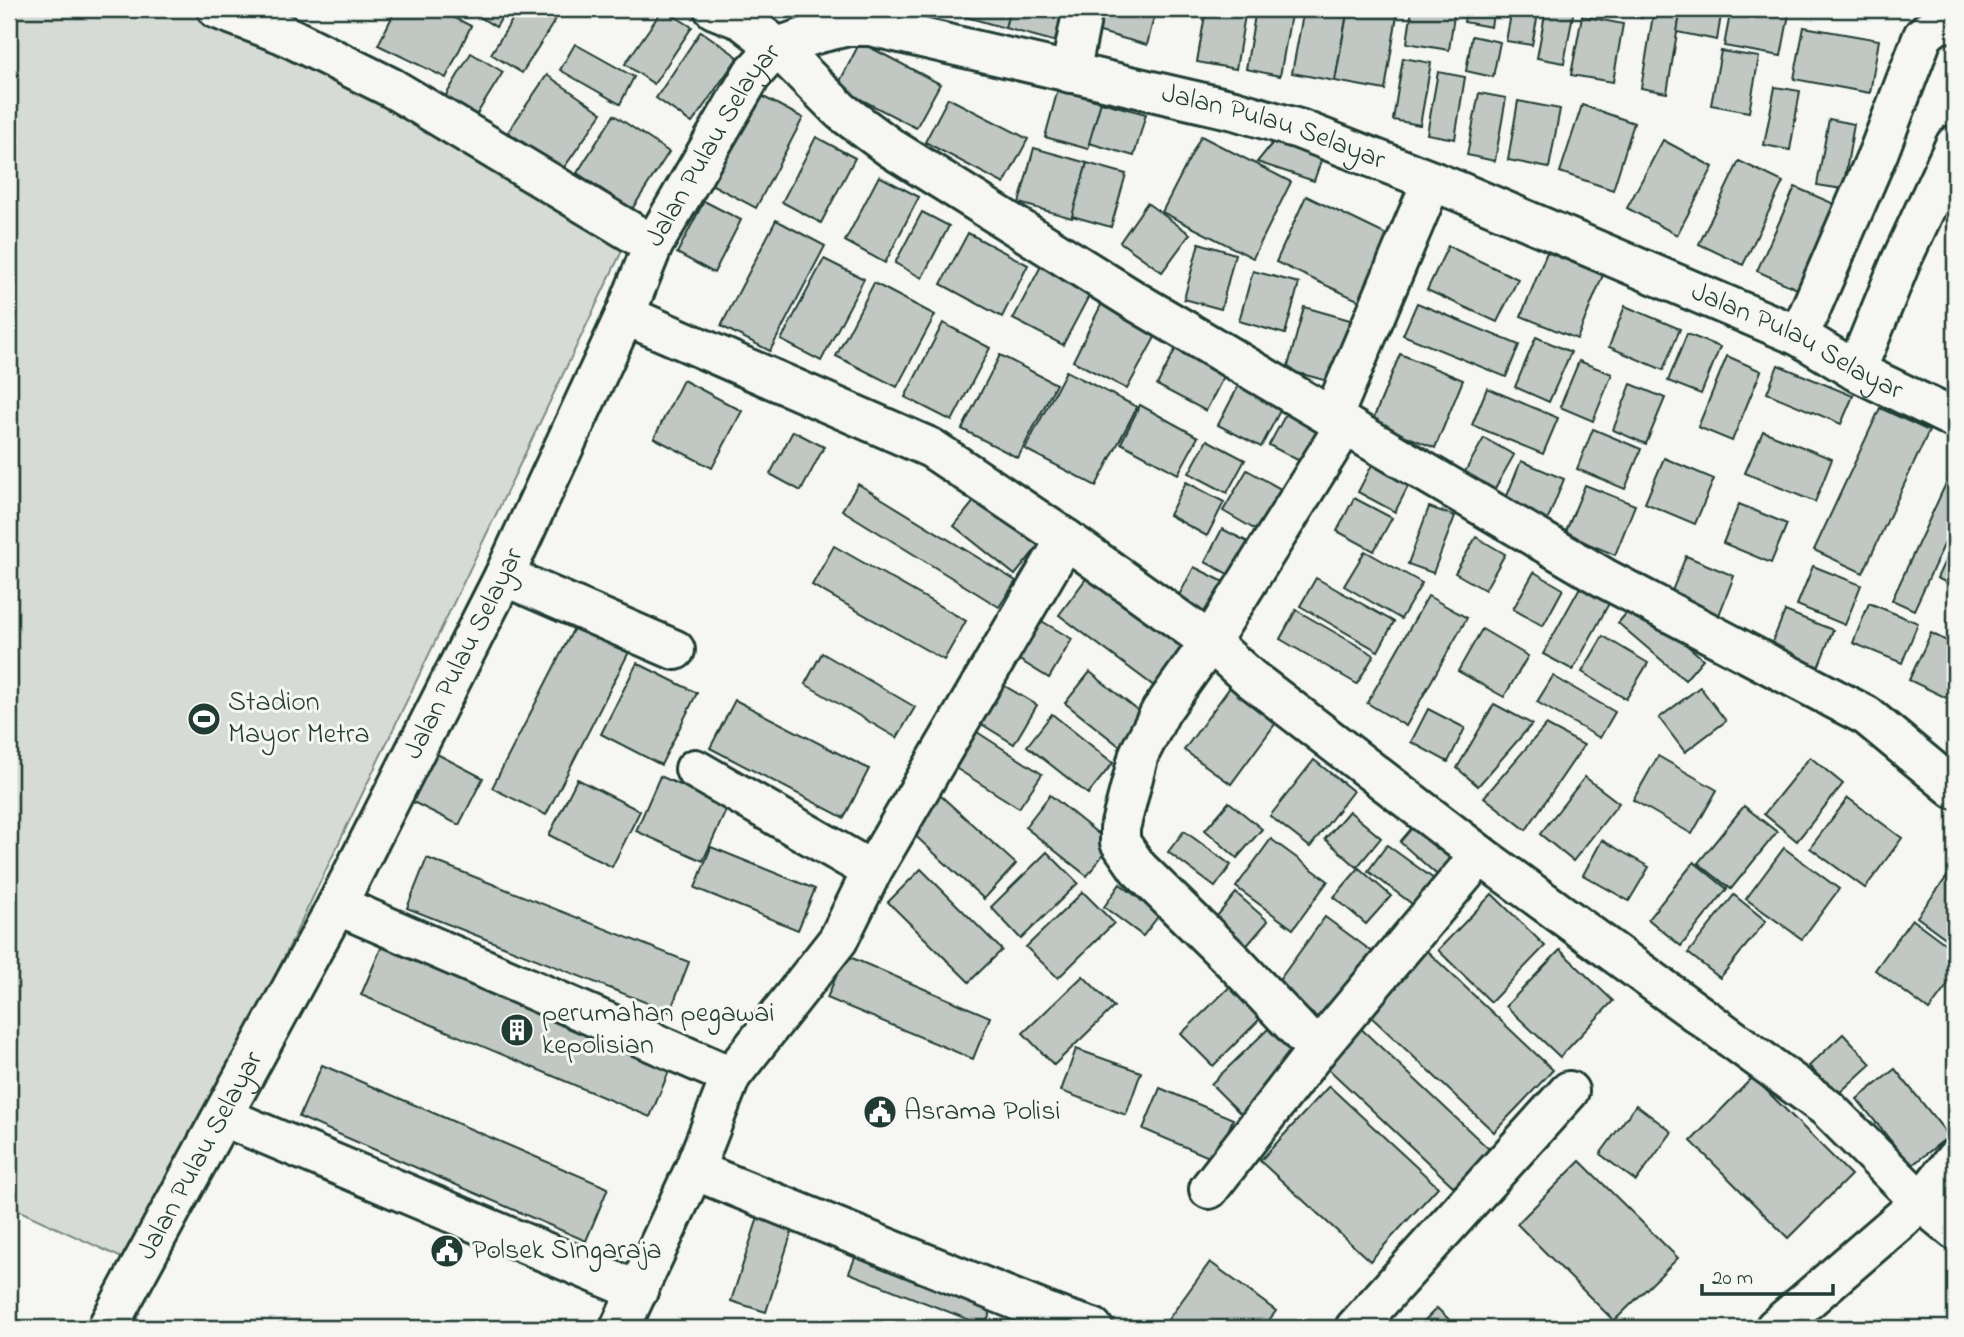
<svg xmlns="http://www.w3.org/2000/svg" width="1964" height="1337" font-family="'Indie Flower',sans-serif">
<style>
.green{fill:#d6dbd6;stroke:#7a8c85;stroke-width:2}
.building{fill:#c1c8c3;stroke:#1f3d34;stroke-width:2}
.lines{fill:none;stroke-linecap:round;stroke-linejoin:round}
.minor-casing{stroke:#1f3d34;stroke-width:44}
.path{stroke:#1f3d34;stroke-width:4.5;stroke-dasharray:2 5;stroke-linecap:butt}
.minor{stroke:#f6f6f2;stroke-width:38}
.labels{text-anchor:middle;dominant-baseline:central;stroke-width:6;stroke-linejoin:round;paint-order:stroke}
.street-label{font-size:28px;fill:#1f3d34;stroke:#f6f6f2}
.poi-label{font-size:28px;fill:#1f3d34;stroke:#f6f6f2;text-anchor:start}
</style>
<rect width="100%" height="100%" fill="#f6f6f2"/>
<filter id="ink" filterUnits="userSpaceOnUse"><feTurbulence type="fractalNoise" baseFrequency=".0143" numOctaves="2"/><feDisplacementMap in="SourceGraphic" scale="14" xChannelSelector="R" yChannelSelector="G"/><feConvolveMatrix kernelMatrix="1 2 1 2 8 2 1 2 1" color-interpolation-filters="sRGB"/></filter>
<g filter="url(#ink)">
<!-- green -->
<path class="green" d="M9,9h184l131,55 307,168 -494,1033 -128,-59z"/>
<!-- building -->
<g class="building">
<path d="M396,9h41l34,17 -25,52 -68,-33z"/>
<path d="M467,9h40l-11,18z"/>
<path d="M519,9h43l-40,64 -31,-19z"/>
<path d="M663,9l29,18 -38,57 -29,-20z"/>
<path d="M942,9h68l-5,19 -63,-18z"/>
<path d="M1010,9h56l-9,33 -52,-14z"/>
<path d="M1098,9h58l-9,36 -54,-15z"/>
<path d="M1206,9h40l-10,60 -39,-7z"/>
<path d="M1256,9h36l-12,67 -34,-7z"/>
<path d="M1304,9h18l25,4 -12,68 -43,-8z"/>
<path d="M1348,9h50l-13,81 -50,-9z"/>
<path d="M1412,9h43l-6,41 -42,-7z"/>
<path d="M1466,9h28l-3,18 -27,-5z"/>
<path d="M1512,9h27l-7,36 -26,-4z"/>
<path d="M1546,9h28l-10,54 -27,-5z"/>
<path d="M1591,9h53l-2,9z"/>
<path d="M1654,9h27l-14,84 -26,-5z"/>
<path d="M1681,9h41l-5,31 -40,-8z"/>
<path d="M1731,9h59l-9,47 -57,-10z"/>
<path d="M1582,16l41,8 -10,58 -42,-7z"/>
<path d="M1804,27l75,13 -9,53 -76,-14z"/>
<path d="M701,31l37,26 -46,66 -36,-25z"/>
<path d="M1472,36l28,6 -7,35 -27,-6z"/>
<path d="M860,42l80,42 -24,44 -79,-41z"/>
<path d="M575,44l59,33 -14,27 -60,-34z"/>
<path d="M1721,51l38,6 -10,55 -38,-7z"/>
<path d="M471,53l32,19 -33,53 -31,-18z"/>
<path d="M1403,58l28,5 -11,62 -27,-5z"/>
<path d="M1438,72l27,5 -10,62 -28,-5z"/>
<path d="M547,75l55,38 -39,56 -55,-37z"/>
<path d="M1775,87l25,4 -10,59 -26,-5z"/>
<path d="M1058,89l43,13 -13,47 -43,-12z"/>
<path d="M1479,93l27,5 -11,63 -28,-6z"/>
<path d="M758,94l45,24 -47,90 -45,-24z"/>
<path d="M948,98l80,41 -24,45 -79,-42z"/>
<path d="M1518,101l42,8 -11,59 -41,-8z"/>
<path d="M1101,102l45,12 -12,42 -45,-13z"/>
<path d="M1582,105l52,18 -21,67 -53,-18z"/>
<path d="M614,115l55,37 -37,57 -55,-36z"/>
<path d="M1829,119l25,5 -11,65 -26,-4z"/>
<path d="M1279,135l46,14 -11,32 -57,-19z"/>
<path d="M1201,136l90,46 -38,76 -91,-46z"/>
<path d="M816,137l39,21 -34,65 -39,-21z"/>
<path d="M1663,140l50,27 -36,68 -50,-27z"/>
<path d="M1034,148l53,15 -15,55 -53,-15z"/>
<path d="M1739,161l44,21 -40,83 -44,-21z"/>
<path d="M1087,163l39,11 -15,53 -39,-11z"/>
<path d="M879,176l40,21 -34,66 -40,-22z"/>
<path d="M1795,187l46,20 -37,85 -47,-21z"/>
<path d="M1306,196l87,42 -29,65 -88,-41z"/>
<path d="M704,201l37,19 -27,53 -37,-20z"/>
<path d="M1147,203l43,31 -28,38 -42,-30z"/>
<path d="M922,212l27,14 -27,52 -27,-15z"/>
<path d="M776,220l49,26 -55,105 -49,-25z"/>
<path d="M968,233l60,32 -26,52 -61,-33z"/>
<path d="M1199,243l36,11 -14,55 -37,-10z"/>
<path d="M1448,246l70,33 -21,43 -70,-32z"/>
<path d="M1547,252l56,23 -26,64 -56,-23z"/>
<path d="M824,259l40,20 -43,82 -40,-21z"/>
<path d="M1041,266l50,26 -28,53 -50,-26z"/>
<path d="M1253,271l46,12 -14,51 -46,-13z"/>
<path d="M874,283l61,32 -38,72 -61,-31z"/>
<path d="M1103,301l56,29 -32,59 -54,-28z"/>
<path d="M1417,303l102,42 -13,32 -103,-42z"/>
<path d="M1625,306l55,23 -17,41 -54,-23z"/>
<path d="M1304,307l53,15 -18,62 -52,-14z"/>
<path d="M943,323l47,25 -38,73 -47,-24z"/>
<path d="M1687,334l33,13 -19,47 -33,-13z"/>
<path d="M1536,337l35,15 -22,50 -34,-15z"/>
<path d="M1179,342l49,26 -22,43 -49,-26z"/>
<path d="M1400,354l63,26 -28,68 -63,-26z"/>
<path d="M1000,355l56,29 -38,74 -56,-29z"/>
<path d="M1727,356l34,15 -29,70 -34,-14z"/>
<path d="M1579,361l33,13 -19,47 -33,-14z"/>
<path d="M1778,365l75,31 -12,28 -74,-31z"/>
<path d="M1066,371l71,36 -41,79 -71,-37z"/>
<path d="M683,380l59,31 -30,57 -58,-30z"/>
<path d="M1241,381l42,24 -22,42 -43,-22z"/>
<path d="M1631,384l34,14 -19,46 -33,-14z"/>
<path d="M1487,388l71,30 -15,36 -71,-29z"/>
<path d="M1140,405l58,32 -20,37 -57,-31z"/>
<path d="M1880,408l49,23 -66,142 -49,-23z"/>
<path d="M1287,412l38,20 -18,33 -38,-20z"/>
<path d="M1593,429l48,20 -16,40 -48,-20z"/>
<path d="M793,431l31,16 -23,44 -31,-17z"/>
<path d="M1763,431l69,28 -17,43 -70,-29z"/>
<path d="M1484,438l30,17 -21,37 -30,-17z"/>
<path d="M1207,440l38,20 -18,33 -38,-20z"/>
<path d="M1664,458l50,21 -19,45 -50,-21z"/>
<path d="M1375,459l37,20 -17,33 -37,-20z"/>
<path d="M1521,461l43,18 -20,50 -43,-18z"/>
<path d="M1955,464v57l-41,89 -22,-10z"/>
<path d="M1247,470l46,26 -23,42 -47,-27z"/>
<path d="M1186,482l38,20 -17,34 -38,-21z"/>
<path d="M858,484l158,97 -17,26 -157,-97z"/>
<path d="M1585,485l50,20 -20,50 -50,-21z"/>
<path d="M979,495l61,49 -25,31 -61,-49z"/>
<path d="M1354,498l38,20 -18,33 -37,-20z"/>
<path d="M1739,504l48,20 -16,39 -48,-20z"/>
<path d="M1429,507l26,9 -22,57 -25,-9z"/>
<path d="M1222,529l38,19 -17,34 -38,-20z"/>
<path d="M1476,537l29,17 -20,36 -30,-17z"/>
<path d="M1955,539v48l-18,-9z"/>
<path d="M834,546l132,75 -22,39 -132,-75z"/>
<path d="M1365,551l57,32 -21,36 -57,-33z"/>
<path d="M1686,556l48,20 -15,39 -49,-19z"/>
<path d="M1813,566l48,19 -16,40 -48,-20z"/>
<path d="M1194,567l38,19 -18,33 -37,-20z"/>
<path d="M1534,572l29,17 -20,37 -30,-17z"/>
<path d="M1088,576l99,75 -29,38 -99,-74z"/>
<path d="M1316,578l78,44 -16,29 -78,-45z"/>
<path d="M1584,580l29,16 -40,74 -30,-16z"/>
<path d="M1428,596l39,22 -61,108 -39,-23z"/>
<path d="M1636,602l67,57 -18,21 -67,-57z"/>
<path d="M1869,603l49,20 -16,40 -49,-20z"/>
<path d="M1296,610l78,45 -17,29 -77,-45z"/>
<path d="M1785,611l48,19 -16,40 -48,-20z"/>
<path d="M1028,613l44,26 -23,39 -44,-27z"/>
<path d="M577,622l53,28 -84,165 -54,-27z"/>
<path d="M1482,629l46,27 -24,41 -46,-26z"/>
<path d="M1931,633l24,12v57l-46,-22z"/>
<path d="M1603,636l45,27 -22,36 -44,-27z"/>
<path d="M822,653l93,54 -18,31 -92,-54z"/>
<path d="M637,663l60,30 -36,72 -60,-31z"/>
<path d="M1090,672l62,50 -25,30 -62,-49z"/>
<path d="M1553,676l62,36 -15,26 -63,-36z"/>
<path d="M993,679l44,26 -23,39 -44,-27z"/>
<path d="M1231,686l47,34 -47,64 -47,-34z"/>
<path d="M1700,687l26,34 -41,31 -26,-34z"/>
<path d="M735,700l134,69 -25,49 -134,-70z"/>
<path d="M1494,704l38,20 -54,62 -21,-18z"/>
<path d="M1428,709l37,19 -17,34 -37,-20z"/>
<path d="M1052,714l61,49 -25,31 -61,-48z"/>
<path d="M1546,725l38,20 -58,85 -42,-33z"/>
<path d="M977,732l65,42 -23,34 -65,-41z"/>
<path d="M435,753l48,25 -24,47 -48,-24z"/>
<path d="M1658,756l59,34 -25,44 -59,-34z"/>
<path d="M1810,757l33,27 -46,57 -33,-27z"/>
<path d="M1314,760l39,31 -43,56 -40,-31z"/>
<path d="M660,776l68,30 -25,55 -67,-30z"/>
<path d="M1585,777l34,26 -46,58 -33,-27z"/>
<path d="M577,779l63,32 -28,56 -63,-32z"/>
<path d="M940,795l76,69 -32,35 -76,-70z"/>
<path d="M1050,795l61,49 -24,32 -62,-49z"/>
<path d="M1848,798l54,40 -37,50 -55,-40z"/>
<path d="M1229,802l33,27 -25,29 -32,-28z"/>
<path d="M1744,806l33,26 -46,57 -33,-26z"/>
<path d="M1349,811l32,27 -24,29 -32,-28z"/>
<path d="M1423,815l45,40 -24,26 -44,-39z"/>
<path d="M1184,831l47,34 -16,22 -47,-35z"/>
<path d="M1271,839l57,42 -35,48 -57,-42z"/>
<path d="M1602,840l47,27 -20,34 -46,-26z"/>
<path d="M1387,845l51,37 -19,27 -51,-38z"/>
<path d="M711,847l104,42 -17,41 -103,-42z"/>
<path d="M1784,848l55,41 -37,50 -56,-40z"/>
<path d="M1047,852l31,31 -57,56 -30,-32z"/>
<path d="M427,858l262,104 -19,50 -263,-104z"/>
<path d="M1694,862l33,27 -46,57 -33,-27z"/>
<path d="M1955,866v79l-38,-28z"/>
<path d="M1359,868l32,28 -25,28 -32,-27z"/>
<path d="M921,869l81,81 -33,32 -81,-80z"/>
<path d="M1120,884l40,30 -17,22 -39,-29z"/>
<path d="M1083,892l31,31 -56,55 -32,-31z"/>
<path d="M1236,893l32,28 -24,28 -32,-27z"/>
<path d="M1492,894l53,52 -54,56 -53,-52z"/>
<path d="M1734,895l32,26 -46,57 -32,-25z"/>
<path d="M1325,917l49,36 -50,69 -49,-36z"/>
<path d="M1912,919l43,32v24l-26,35 -54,-40z"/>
<path d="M384,941l288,123 -22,53 -289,-122z"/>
<path d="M1560,950l53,51 -53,56 -54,-51z"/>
<path d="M1427,951l126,119 -59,62 -126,-118z"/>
<path d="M845,955l145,62 -17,42 -146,-61z"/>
<path d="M1083,976l31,31 -60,58 -31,-32z"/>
<path d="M1238,979l31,31 -56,56 -32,-32z"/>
<path d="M1355,1023l135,127 -36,37 -134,-126z"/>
<path d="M1268,1029l31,31 -57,55 -31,-31z"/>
<path d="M1843,1034l28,30 -34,31 -28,-29z"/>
<path d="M1076,1049l65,23 -15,43 -65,-24z"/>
<path d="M322,1065l286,123 -22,53 -287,-124z"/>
<path d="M1895,1069l54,67 -38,30 -54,-67z"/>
<path d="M1753,1077l98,98 -63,63 -97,-97z"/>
<path d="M1329,1086l109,101 -68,74 -110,-100z"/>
<path d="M1160,1088l73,31 -17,41 -73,-31z"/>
<path d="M1636,1105l36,27 -36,49 -36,-27z"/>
<path d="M1580,1161l98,97 -64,63 -97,-97z"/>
<path d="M762,1205l35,11 -31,96 -35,-11z"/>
<path d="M859,1248l136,53 -10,25 -136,-53z"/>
<path d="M1210,1262l66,49 -13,17h-85l-11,-7z"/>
<path d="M1437,1308l21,20h-41z"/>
</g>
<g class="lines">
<defs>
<g id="minor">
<path d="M217,9l66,25 109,54 261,157"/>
<path d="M714,9l28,11 35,27 64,64 50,37 244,153 471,278 261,137 88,73"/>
<path d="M1070,73l13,-64"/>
<path d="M625,315l306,133 135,91 144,103 40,36 230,177 347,253 94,94 34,28"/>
<path d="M1799,336l80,-185 44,-115c10,-10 18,-16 32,-13"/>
<path d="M1856,371l45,-110 54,-116"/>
<path d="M1332,418l100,-237"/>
<path d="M504,576l171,74"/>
<path d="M695,769l177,102"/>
<path d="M337,905l394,171"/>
<path d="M1317,1050l-81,-86 -98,-96 -18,-26v-14l19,-74 22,-43 49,-69 135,-217"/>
<path d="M224,1117l414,174"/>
<path d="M694,1170l362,146 37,12"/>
<path d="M1209,1189l108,-139 163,-195"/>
<path id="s1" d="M107,1328l230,-423 167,-329 121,-261 28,-70 99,-171 25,-27 42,-14 29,-7h22l364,84 65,19 161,63 339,144 57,35 99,48"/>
<path d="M620,1328l74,-158 37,-94 107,-136 34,-69 194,-332"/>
<path d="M1355,1328l214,-237"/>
<path d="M1775,1328l146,-126 34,-43"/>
</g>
</defs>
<!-- minor casing -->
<use href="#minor" class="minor-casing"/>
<!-- path -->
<path class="path" d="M1856,9l33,6"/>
<!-- minor -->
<use href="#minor" class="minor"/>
</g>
</g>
<!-- icons -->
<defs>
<symbol id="stadium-disc" viewBox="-11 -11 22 22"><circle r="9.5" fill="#1f3d34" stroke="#f6f6f2"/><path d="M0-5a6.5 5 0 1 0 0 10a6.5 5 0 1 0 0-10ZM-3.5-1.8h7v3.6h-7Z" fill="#fff"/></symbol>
<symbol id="building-disc" viewBox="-11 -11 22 22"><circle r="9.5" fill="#1f3d34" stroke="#f6f6f2"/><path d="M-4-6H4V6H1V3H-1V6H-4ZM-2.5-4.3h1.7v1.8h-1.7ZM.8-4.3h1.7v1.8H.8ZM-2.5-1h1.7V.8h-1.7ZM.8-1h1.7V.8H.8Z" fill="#fff"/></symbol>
<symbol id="civic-disc" viewBox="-11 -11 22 22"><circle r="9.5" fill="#1f3d34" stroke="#f6f6f2"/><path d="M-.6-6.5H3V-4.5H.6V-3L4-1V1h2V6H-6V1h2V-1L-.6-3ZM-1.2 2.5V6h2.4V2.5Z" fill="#fff"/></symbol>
</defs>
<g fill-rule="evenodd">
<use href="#stadium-disc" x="185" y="700" width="38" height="38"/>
<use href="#building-disc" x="498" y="1011" width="38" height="38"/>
<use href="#civic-disc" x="861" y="1093" width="38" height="38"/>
<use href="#civic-disc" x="428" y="1232" width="38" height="38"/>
</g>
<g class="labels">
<!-- street labels -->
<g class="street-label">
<text stroke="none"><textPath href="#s1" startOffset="1960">Jalan Pulau Selayar</textPath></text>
<text stroke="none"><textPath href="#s1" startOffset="1330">Jalan Pulau Selayar</textPath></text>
<text stroke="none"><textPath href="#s1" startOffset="2527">Jalan Pulau Selayar</textPath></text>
<text stroke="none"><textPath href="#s1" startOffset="763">Jalan Pulau Selayar</textPath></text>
<text stroke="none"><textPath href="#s1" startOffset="196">Jalan Pulau Selayar</textPath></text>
</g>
<!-- poi labels -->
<g class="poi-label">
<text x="228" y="703">Stadion<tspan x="228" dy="32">Mayor Metra</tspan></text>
<text x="542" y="1014">perumahan pegawai<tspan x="542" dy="32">kepolisian</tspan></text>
<text x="904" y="1112">Asrama Polisi</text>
<text x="472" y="1251">Polsek SIngaraja</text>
</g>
</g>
<!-- margin -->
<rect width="1964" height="1337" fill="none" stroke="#f6f6f2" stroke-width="35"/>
<rect x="18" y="18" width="1929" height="1302" fill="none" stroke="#1f3d34" stroke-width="2.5" filter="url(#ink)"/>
<!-- scale -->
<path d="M1702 1284v10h131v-10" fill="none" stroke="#1f3d34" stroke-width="3.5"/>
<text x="1712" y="1284" font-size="21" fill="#1f3d34" stroke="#f6f6f2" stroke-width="5" paint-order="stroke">20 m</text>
</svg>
